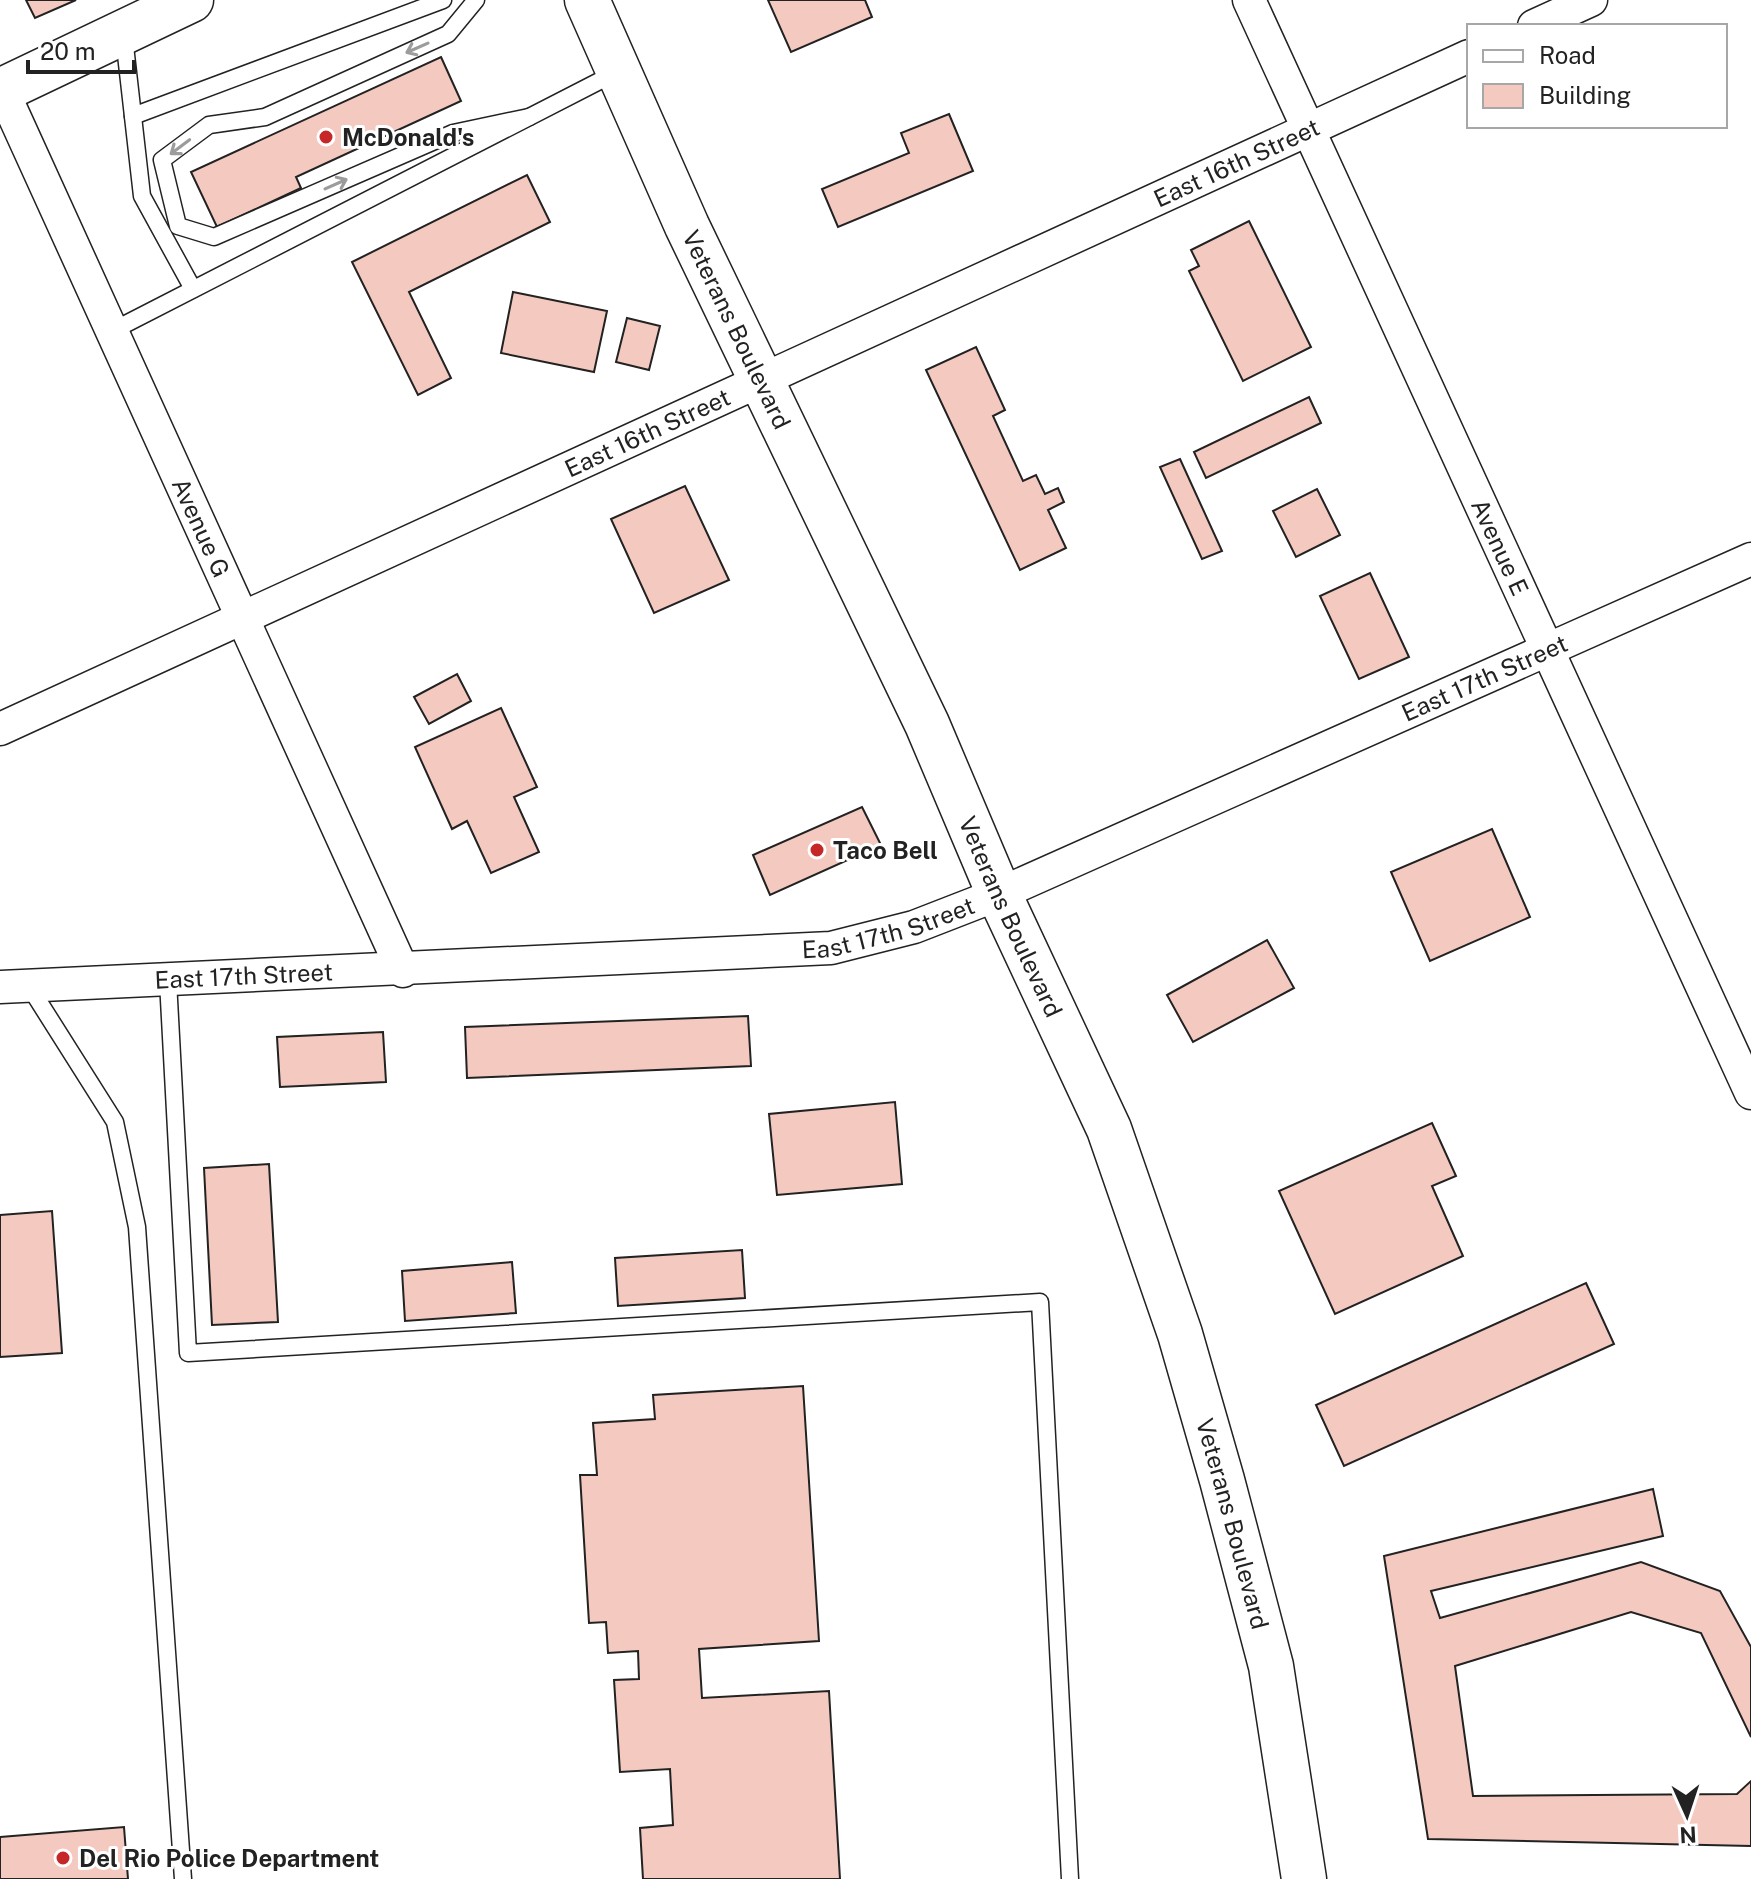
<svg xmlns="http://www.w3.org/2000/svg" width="1751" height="1879" font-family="'Public Sans',sans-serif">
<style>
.building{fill:#f3c9c0;stroke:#222;stroke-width:2}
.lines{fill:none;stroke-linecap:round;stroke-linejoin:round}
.lane-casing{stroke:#222;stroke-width:19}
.street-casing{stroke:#222;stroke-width:35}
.secondary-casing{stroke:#222;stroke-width:47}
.primary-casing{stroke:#222;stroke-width:47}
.lane{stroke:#fff;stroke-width:16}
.street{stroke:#fff;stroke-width:32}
.secondary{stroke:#fff;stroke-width:44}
.primary{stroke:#fff;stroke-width:44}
.oneway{stroke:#9c9c9c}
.poi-dot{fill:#c62828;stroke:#fff;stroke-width:3}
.labels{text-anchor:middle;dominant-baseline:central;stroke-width:6;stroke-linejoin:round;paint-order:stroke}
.poi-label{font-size:24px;font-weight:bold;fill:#222;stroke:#fff;text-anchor:start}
.street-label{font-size:24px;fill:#222;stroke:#fff}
</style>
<rect width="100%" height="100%" fill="#fff"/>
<!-- building -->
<g class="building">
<path d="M26,0h50l-41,18z"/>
<path d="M768,0h97l7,17 -81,35z"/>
<path d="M441,57l20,44 -165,76 5,11 -84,39 -26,-55z"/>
<path d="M949,114l24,57 -135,56 -16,-38 87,-36 -8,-20z"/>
<path d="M527,175l23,47 -141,70 42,86 -33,17 -66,-133z"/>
<path d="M1249,221l62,126 -68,34 -54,-110 10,-5 -8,-16z"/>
<path d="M513,292l94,19 -13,61 -93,-19z"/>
<path d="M627,318l33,8 -11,44 -33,-8z"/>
<path d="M976,347l29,63 -12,6 30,65 13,-6 9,19 13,-6 6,14 -16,8 18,38 -46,22 -94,-200z"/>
<path d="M1309,397l12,26 -115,55 -12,-26z"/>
<path d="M1180,459l42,92 -20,8 -42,-92z"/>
<path d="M685,486l44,94 -75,33 -43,-94z"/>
<path d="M1317,489l23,46 -44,22 -23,-46z"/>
<path d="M1370,573l39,84 -50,22 -39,-83z"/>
<path d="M457,674l14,27 -42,23 -15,-27z"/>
<path d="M501,708l36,79 -23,10 25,55 -48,21 -24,-52 -15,8 -37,-82z"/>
<path d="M862,807l19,38 -111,50 -17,-40z"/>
<path d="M1492,829l38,88 -100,44 -39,-89z"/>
<path d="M1267,940l27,48 -101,54 -26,-47z"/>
<path d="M748,1016l3,50 -284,12 -2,-51z"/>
<path d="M383,1032l3,50 -106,5 -3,-50z"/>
<path d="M895,1102l7,82 -125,11 -8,-81z"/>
<path d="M1432,1123l24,53 -24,10 31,70 -128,58 -56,-123z"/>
<path d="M269,1164l9,158 -66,3 -8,-157z"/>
<path d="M52,1211l10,142 -62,4v-142z"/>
<path d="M742,1250l3,48 -127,8 -3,-48z"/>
<path d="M512,1262l4,51 -111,8 -3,-50z"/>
<path d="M1586,1283l28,61 -270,122 -28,-61z"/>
<path d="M803,1386l16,255 -120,8 3,49 127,-7 11,188h-197l-3,-51 33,-3 -3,-56 -50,3 -6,-92 25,-1 -1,-28 -30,2 -2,-31 -17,1 -9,-148h17l-4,-52 62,-4 -2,-24z"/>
<path d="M1653,1489l10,47 -232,55 9,27 201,-56 79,29 31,56v90l-50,-104 -70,-21 -176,54 18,130 264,-2 14,-13v65l-323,-7 -44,-283z"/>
<path d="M124,1827l4,52h-128v-42z"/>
</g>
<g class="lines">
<defs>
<g id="lane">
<path d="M476,0l-28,34 -183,83 -56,8 -47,35 16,66 36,11 239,-104 76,-16"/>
<path d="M124,37l18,159 51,93"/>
<path d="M133,116l310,-116"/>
<path d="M112,331l505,-259"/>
<path d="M168,981l20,372 852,-51 30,577"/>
<path d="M29,986l86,136 22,105 46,652"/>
</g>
<g id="street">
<path id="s1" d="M1249,0l502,1093"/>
<path d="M1534,26l57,-26"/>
<path id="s2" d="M0,85l403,886"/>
<path id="s3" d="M0,729l1469,-673"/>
<path id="s4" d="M0,987l831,-39 83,-21 85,-33 752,-335"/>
</g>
<path id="secondary" d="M0,91l191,-91"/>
<g id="primary">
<path id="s5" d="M587,0l100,226 240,498 72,170 110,235 71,205 42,146 49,186 33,213"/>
</g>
</defs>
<!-- lane casing -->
<use href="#lane" class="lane-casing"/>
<!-- street casing -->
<use href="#street" class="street-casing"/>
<!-- secondary casing -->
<use href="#secondary" class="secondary-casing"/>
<!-- primary casing -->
<use href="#primary" class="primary-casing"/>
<!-- lane -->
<use href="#lane" class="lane"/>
<!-- street -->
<use href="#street" class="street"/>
<!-- secondary -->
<use href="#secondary" class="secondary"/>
<!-- primary -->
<use href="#primary" class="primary"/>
</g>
<!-- one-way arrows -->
<defs><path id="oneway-shaft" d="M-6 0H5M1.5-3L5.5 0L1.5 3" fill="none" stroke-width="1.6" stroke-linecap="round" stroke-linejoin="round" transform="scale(2)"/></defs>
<g class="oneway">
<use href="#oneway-shaft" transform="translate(417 48) rotate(156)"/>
<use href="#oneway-shaft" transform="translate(180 147) rotate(143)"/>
<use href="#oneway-shaft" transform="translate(336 184) rotate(-24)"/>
</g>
<!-- markers -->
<g class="poi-dot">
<circle cx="326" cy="137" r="8"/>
<circle cx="817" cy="850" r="8"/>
<circle cx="63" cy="1858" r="8"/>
</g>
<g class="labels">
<!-- poi labels -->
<g class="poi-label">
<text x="342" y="137">McDonald's</text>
<text x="833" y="850">Taco Bell</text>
<text x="79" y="1858">Del Rio Police Department</text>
</g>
<!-- street labels -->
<g class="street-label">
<text stroke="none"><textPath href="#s3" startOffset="1360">East 16th Street</textPath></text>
<text stroke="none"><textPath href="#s5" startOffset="362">Veterans Boulevard</textPath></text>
<text stroke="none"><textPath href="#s3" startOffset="712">East 16th Street</textPath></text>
<text stroke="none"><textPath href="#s2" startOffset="486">Avenue G</textPath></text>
<text stroke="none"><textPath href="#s1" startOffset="602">Avenue E</textPath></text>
<text stroke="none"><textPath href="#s4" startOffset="1540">East 17th Street</textPath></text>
<text stroke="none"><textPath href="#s5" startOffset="1010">Veterans Boulevard</textPath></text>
<text stroke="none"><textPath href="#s4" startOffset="892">East 17th Street</textPath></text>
<text stroke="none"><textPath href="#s4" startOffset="244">East 17th Street</textPath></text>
<text stroke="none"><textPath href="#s5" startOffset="1658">Veterans Boulevard</textPath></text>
</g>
</g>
<!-- legend -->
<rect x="1467" y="24" width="260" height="104" fill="#ffffff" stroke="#a7a7a7" stroke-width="2"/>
<rect x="1483" y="50" width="40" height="12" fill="#ffffff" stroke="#a7a7a7" stroke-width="2"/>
<text x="1539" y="64" font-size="24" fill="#222222">Road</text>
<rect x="1483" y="84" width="40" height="24" fill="#f3c9c0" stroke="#a7a7a7" stroke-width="2"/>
<text x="1539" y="104" font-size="24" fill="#222222">Building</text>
<!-- north arrow -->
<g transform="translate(1687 1815) rotate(177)" stroke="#ffffff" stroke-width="6" paint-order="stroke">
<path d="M0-6L14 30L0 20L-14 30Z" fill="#222222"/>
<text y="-12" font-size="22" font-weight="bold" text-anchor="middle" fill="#222222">N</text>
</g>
<!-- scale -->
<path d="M28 60v12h106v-12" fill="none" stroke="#222222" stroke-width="4"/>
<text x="40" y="60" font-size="24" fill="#222222" stroke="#ffffff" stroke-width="6" paint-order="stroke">20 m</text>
</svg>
